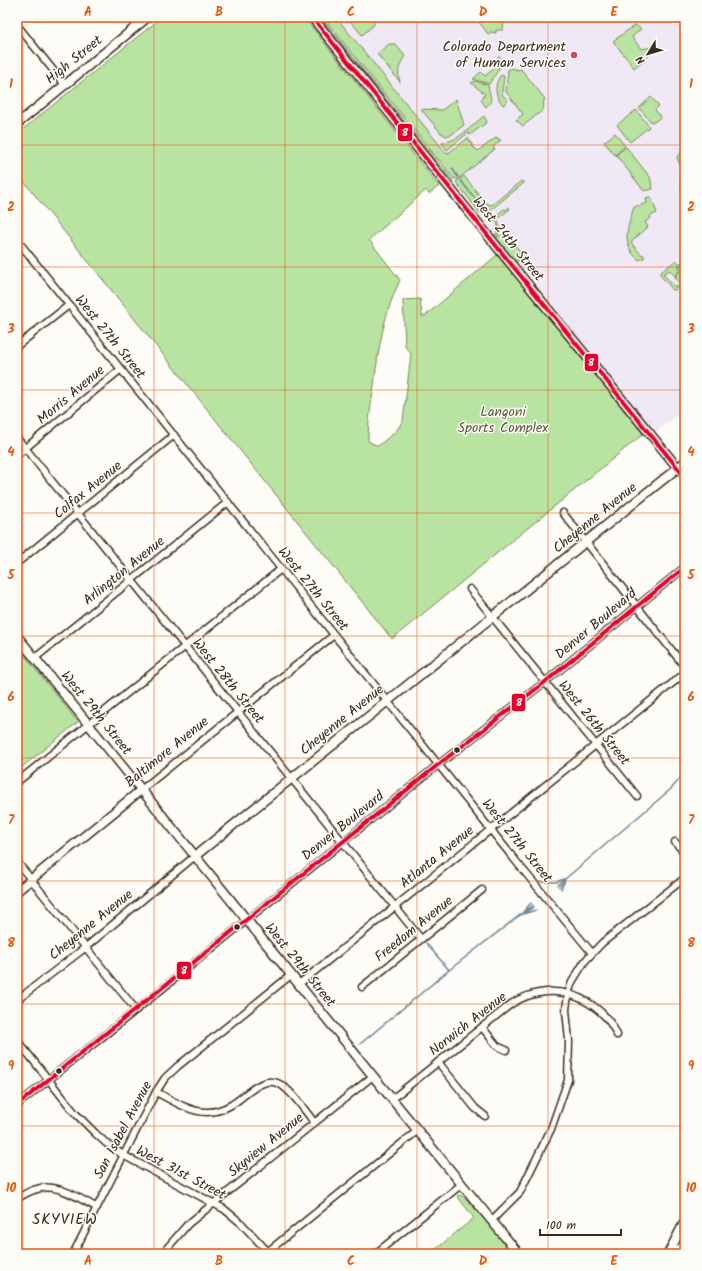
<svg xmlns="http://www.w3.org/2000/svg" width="702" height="1271" font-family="Kalam,sans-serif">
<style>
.built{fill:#f0e9f5}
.green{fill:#b9e3a0;stroke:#7a865f}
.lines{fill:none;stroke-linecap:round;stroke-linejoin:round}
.stream{stroke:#698797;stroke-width:1.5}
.minor-casing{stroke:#3b2a1e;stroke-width:9}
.tertiary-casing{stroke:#3b2a1e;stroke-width:11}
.minor{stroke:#fdfcf7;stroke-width:6}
.tertiary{stroke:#fdfcf7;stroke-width:8}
.bus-1-casing{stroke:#fdfcf7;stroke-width:7}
.bus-1{stroke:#e4002b;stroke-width:4}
.grid{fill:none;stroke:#e8590c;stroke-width:1;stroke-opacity:0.55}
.poi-dot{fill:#d1495b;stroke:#fdfcf7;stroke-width:1.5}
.bus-dot{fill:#3b2a1e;stroke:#fdfcf7;stroke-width:1.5}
.labels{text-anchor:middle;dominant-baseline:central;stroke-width:3;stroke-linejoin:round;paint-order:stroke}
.poi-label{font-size:14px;fill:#3b2a1e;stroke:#fdfcf7;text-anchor:end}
.street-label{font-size:14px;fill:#3b2a1e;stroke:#fdfcf7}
.park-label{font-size:14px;fill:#5a583e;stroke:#fdfcf7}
.neighbourhood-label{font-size:15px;letter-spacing:1px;fill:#3b2a1e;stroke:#fdfcf7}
.line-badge{stroke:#fdfcf7;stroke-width:1.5}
.badge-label{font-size:11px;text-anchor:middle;font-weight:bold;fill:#fff}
.neatline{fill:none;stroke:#e8590c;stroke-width:1.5}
.grid-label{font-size:13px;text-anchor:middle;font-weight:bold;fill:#e8590c}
</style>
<rect width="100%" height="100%" fill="#fdfcf7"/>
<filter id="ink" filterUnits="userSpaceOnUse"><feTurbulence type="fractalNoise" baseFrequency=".025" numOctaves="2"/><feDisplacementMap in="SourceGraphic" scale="8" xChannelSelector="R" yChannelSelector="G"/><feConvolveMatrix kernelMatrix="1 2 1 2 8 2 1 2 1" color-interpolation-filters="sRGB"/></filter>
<g filter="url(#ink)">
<!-- built -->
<path class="built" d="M321,17h364v392l-30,24z"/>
<!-- green -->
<g class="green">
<path d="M162,17h142l135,169 -10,8 -3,-4 -57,50 31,40c-16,33 -22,69 -26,106 -3,18 -6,37 -6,55l10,5 18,-15 7,-10 8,-67 -4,-5 -2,-3 -2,-46 17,-1 2,17h3l72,-61 146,179 -251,205 -375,-466v-39z"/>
<path d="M320,17h1l132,164 -1,2z"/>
<path d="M323,17h13l111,137 21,-16 6,10h1l3,3 19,-14 1,2 3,1 -8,7 2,2 -38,31 -2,-2 -1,1z"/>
<path d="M354,17h19l1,2v6l-12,10 -12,-14z"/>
<path d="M475,17h28l1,4 -1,9h-7v3l-5,-1 -3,2z"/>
<path d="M635,25l6,4 -9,8 9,12 12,-2 2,2 -2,3 -19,16 -21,-27z"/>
<path d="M389,44h6l10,12c-6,9 -8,15 -5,26l-23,-28z"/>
<path d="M498,57h2l-1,12 -10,15 -16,-5 8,-7 4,4 11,-9z"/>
<path d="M511,68l8,2 2,-1 24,30 -1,1 -1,10 -20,16 -7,-6 7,-6 -17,-22 2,-22z"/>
<path d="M501,75l3,1 -2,18 6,7 -5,4c-8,-10 -10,-19 -2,-30z"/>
<path d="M475,81l13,4c1,9 7,15 -2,22l-5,-7 4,-6 -14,-11z"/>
<path d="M651,97l8,9 -4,4 6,7 -7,5h-3l-12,-14z"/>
<path d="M456,99l8,26 -13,10 -5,1 -5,-3 -20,-24 21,1z"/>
<path d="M636,110l12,15 1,2 -19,15 -13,-17z"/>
<path d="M484,116l3,6 -17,13 -2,-2 -21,17 -5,-7 1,-1c15,0 29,-17 41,-26z"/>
<path d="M615,133l10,13 -10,9 -11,-13z"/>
<path d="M626,147l24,30 3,12 -9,2 -28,-36z"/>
<path d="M685,149v45l-3,-2 -2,-27 -3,-7 1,-3z"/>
<path d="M464,176l20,25 6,4 3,-1 28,-23 3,2 -36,29 -6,-6 -2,1 2,5 -2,1 -24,-31z"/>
<path d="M649,197h2l6,16 -7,3 1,2 -6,4 3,5 -16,14v3l9,10 3,1v3l-5,2c-19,-16 -11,-33 -5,-53l13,-4 -1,-5z"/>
<path d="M509,207l1,2 -13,10 2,3 -1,2 26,32 -8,6 -22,-27 2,-1 2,3 1,-1 -2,-3 1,-9 -5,-6 11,-9 2,1z"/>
<path d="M676,260l3,3v8l-4,5 -6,-6 -6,4 12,13 5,-4 -5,-6 5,-6v-8h5v19l-10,8h-2l-13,-15v-2z"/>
<path d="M17,646l61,76 -61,49z"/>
<path d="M460,1195c10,2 45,49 53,59h-83l44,-36 -17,-22z"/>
</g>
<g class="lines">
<!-- stream -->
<g class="stream">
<path d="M452,168l6,9"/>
<path d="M461,181l20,25 4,-4"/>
<path d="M541,882h15l8,-3"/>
<path d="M558,885l113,-96 14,-16"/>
<path d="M559,887l5,-5"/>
<path d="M561,889l4,-9"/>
<path d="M523,912l8,-9"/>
<path d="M524,913l10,-6"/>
<path d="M520,915l16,-5"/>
<path d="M426,943l23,27"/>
<path d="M360,1044l89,-74 84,-65"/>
</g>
<defs>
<g id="minor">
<path d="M17,25l48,60"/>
<path d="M17,240l502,625 73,88"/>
<path d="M17,346l52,-41"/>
<path d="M17,438l404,501"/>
<path d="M17,455l104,-86"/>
<path d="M678,468l7,9"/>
<path d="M563,513l122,154"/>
<path d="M17,563l157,-128"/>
<path d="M470,589l167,207"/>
<path d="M35,658l193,-156"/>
<path d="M17,782l264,-213"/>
<path d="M141,790l193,-155"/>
<path d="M675,842l10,11"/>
<path d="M17,862l119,148"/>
<path d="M299,984l386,-311"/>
<path d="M362,987l120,-97"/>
<path d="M17,1000l69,-53 109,-91"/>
<path d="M482,1027l15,19 9,4"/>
<path d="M17,1040l58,73 20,20 11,10 17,12 101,54 17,14 29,31"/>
<path d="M438,1062l37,46 10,8"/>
<path d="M156,1092c16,8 33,20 51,20 8,0 17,-3 24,-7 16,-9 33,-34 53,-18 11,8 21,24 30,35"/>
<path d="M392,1099l119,-95c11,-7 23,-11 35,-12 29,-3 60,17 71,43"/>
<path d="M17,1105l119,-95 303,-246 106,-82 140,-115"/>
<path d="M17,1199c31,-23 50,-7 79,8"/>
<path d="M492,1220l28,-28 31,-63 17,-49 1,-39 -3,-31 2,-16 4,-12 13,-21 17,-18 83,-65"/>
<path d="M673,1246l8,8"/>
<path d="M677,1250l8,-7"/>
<path d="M266,1253l151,-122"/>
<path d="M73,1254l83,-162 9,-14 13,-12 113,-91"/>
<path d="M162,1254l26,-30 26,-21 159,-127"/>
<path d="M375,1254l87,-70"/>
</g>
<g id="tertiary">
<path d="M312,17l186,231 180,220"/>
<path d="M17,124l131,-107"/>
<path d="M17,636l356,440 146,178"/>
<path d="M195,856l490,-394"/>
<path d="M17,891l124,-101"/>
<path d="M668,1254l17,-33"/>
</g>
</defs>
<!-- minor casing -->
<use href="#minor" class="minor-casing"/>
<!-- tertiary casing -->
<use href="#tertiary" class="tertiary-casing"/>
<!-- minor -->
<use href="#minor" class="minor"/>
<!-- tertiary -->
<use href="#tertiary" class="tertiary"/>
<defs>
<g id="bus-1">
<path d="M312,17l186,231 187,229"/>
<path d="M17,1105l422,-341 106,-82 140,-115"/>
</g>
</defs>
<!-- bus-1 casing -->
<use href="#bus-1" class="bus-1-casing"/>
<!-- bus-1 -->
<use href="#bus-1" class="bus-1"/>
</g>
</g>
<!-- grid -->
<path class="grid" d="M154,17v1237M285,17v1237M417,17v1237M548,17v1237M17,145h668M17,267h668M17,390h668M17,513h668M17,636h668M17,758h668M17,881h668M17,1004h668M17,1126h668"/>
<!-- markers -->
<circle class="poi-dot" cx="574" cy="55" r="4"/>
<g class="bus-dot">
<circle cx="457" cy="750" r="3.5"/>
<circle cx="237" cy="927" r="3.5"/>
<circle cx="59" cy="1071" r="3.5"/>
</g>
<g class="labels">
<!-- poi labels -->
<g class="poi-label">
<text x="566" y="47">Colorado Department<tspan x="566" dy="16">of Human Services</tspan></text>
</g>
<!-- street labels -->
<g class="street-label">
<text transform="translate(74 60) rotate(-39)">High Street</text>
<text transform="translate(508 239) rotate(51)">West 24th Street</text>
<text transform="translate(110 337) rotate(51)">West 27th Street</text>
<text transform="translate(71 395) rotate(-40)">Morris Avenue</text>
<text transform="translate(88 490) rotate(-39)">Colfax Avenue</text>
<text transform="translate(595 518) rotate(-39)">Cheyenne Avenue</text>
<text transform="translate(124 571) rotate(-39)">Arlington Avenue</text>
<text transform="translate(313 589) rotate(51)">West 27th Street</text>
<text transform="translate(596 624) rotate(-40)">Denver Boulevard</text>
<text transform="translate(228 681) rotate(51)">West 28th Street</text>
<text transform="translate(96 713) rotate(51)">West 29th Street</text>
<text transform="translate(342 720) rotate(-39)">Cheyenne Avenue</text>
<text transform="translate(594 723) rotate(51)">West 26th Street</text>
<text transform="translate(167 752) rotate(-39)">Baltimore Avenue</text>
<text transform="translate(343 826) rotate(-39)">Denver Boulevard</text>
<text transform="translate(517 841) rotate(51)">West 27th Street</text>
<text transform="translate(437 857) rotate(-39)">Atlanta Avenue</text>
<text transform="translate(91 925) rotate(-39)">Cheyenne Avenue</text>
<text transform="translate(414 929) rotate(-39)">Freedom Avenue</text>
<text transform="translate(300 965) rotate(51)">West 29th Street</text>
<text transform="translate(468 1024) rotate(-38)">Norwich Avenue</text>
<text transform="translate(123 1130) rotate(-62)">San Isabel Avenue</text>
<text transform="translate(266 1145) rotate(-39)">Skyview Avenue</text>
<text transform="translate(181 1173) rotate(28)">West 31st Street</text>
</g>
<!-- park labels -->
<g class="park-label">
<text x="503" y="412">Langoni<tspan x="503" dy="16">Sports Complex</tspan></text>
</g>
<!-- neighbourhood labels -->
<g class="neighbourhood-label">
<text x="65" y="1220">SKYVIEW</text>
</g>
</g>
<g class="line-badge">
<rect x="397" y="123" width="16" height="19" rx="4" fill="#e4002b"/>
<rect x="584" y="353" width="15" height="19" rx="4" fill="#e4002b"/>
<rect x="511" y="693" width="15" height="19" rx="4" fill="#e4002b"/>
<rect x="176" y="961" width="16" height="19" rx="4" fill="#e4002b"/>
</g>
<g class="badge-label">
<text x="405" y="136">8</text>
<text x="591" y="366">8</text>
<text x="519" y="706">8</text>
<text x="184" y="974">8</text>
</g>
<!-- margin -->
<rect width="702" height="1271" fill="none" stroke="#fdfcf7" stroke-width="44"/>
<!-- north arrow -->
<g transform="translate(648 54) rotate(232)" stroke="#fdfcf7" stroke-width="3" paint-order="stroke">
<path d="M0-3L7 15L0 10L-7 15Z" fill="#3b2a1e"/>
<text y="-6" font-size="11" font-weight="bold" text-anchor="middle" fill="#3b2a1e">N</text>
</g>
<!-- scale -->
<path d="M540 1229v6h81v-6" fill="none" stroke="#3b2a1e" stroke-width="2"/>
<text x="546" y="1229" font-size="12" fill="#3b2a1e" stroke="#fdfcf7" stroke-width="3" paint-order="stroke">100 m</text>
<rect x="22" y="22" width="658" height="1227" class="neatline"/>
<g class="grid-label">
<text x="88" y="16">A</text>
<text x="219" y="16">B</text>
<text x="351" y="16">C</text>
<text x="483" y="16">D</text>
<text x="614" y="16">E</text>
<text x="11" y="88">1</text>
<text x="691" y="88">1</text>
<text x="11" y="211">2</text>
<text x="691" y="211">2</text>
<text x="11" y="333">3</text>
<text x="691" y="333">3</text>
<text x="11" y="456">4</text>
<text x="691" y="456">4</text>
<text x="11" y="579">5</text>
<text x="691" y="579">5</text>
<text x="11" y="701">6</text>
<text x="691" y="701">6</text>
<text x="11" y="824">7</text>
<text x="691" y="824">7</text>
<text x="11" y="947">8</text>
<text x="691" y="947">8</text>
<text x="11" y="1070">9</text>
<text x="691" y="1070">9</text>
<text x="11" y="1192">10</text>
<text x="691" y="1192">10</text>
<text x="88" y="1265">A</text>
<text x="219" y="1265">B</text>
<text x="351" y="1265">C</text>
<text x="483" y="1265">D</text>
<text x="614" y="1265">E</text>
</g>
</svg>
